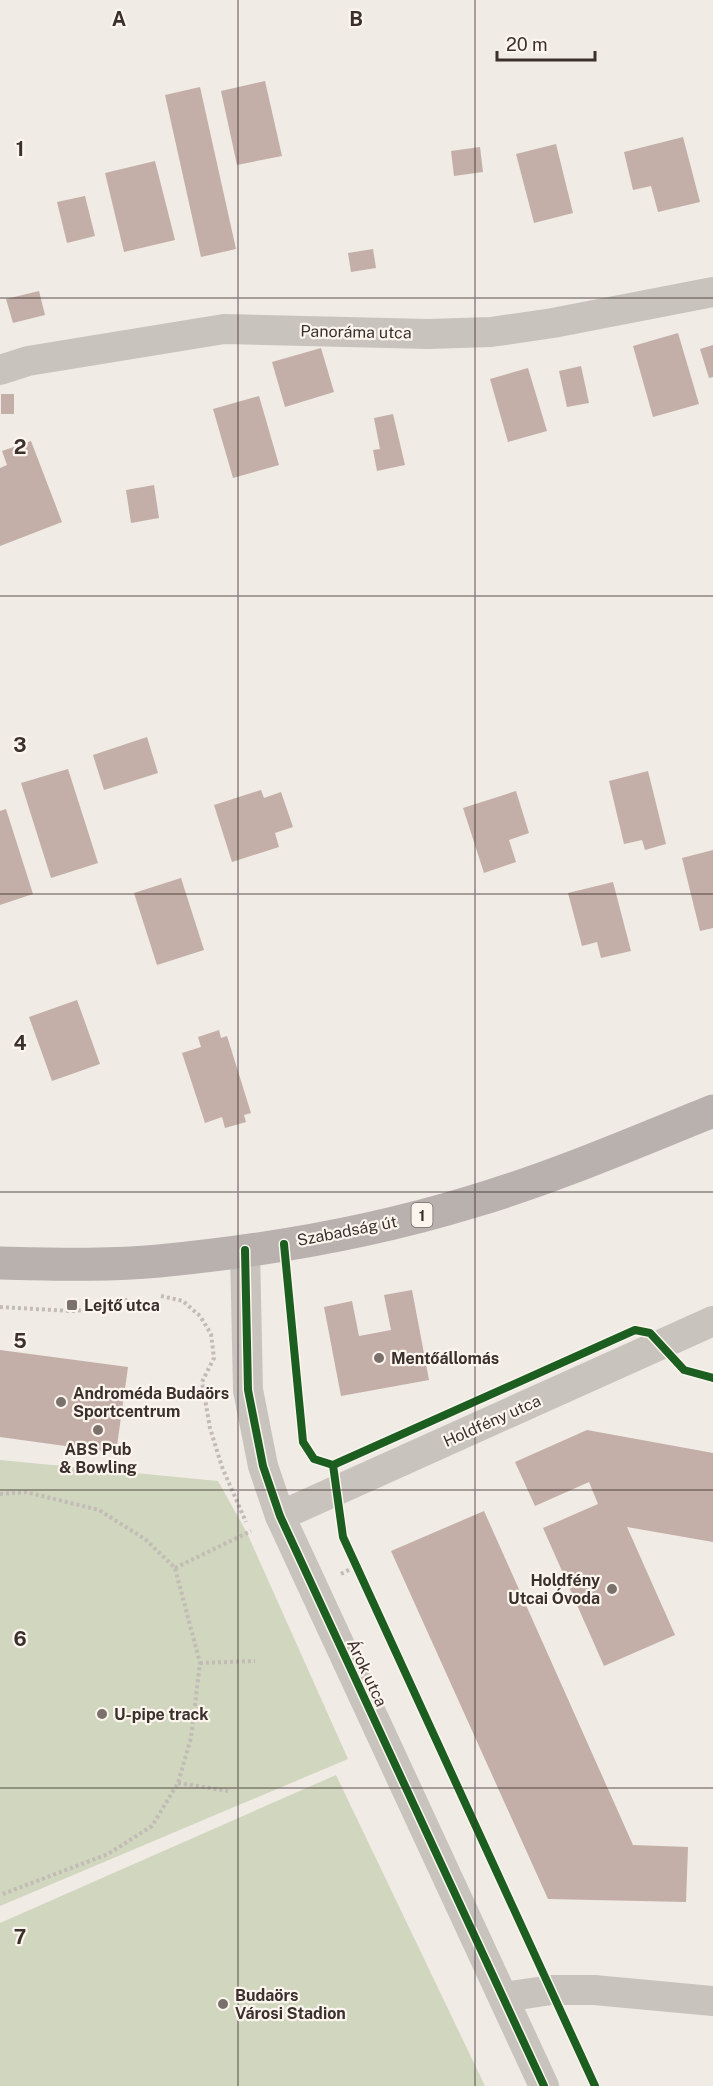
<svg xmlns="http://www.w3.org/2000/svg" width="713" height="2086" font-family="'Public Sans',sans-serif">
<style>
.green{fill:#d1d6bf}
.building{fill:#c3afa7}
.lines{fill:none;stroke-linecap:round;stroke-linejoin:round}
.path{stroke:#c2bbb6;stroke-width:4;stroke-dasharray:3 3;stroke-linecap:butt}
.street{stroke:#c9c3be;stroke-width:30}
.primary{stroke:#b8b1ad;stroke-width:33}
.cycleway-casing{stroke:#fbf5ee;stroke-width:11}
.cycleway{stroke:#1b5e20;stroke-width:8}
.grid{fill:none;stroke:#3b302b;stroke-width:1.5;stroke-opacity:0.55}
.poi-dot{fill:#7a716c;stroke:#fbf5ee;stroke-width:2}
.labels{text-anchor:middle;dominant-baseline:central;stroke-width:4.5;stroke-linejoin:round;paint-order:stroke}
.shield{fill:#fbf5ee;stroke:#756b66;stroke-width:1.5}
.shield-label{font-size:15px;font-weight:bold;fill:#3b302b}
.street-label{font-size:16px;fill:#3b302b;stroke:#fbf5ee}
.poi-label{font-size:16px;font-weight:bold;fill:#3b302b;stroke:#fbf5ee;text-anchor:start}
.grid-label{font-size:20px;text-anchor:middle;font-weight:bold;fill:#3b302b;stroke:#fbf5ee;stroke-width:4.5;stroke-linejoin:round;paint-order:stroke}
</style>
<rect width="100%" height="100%" fill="#f0ebe5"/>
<!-- green -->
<g class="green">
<path d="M0,1460l218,21 29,52 101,226 -348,147z"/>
<path d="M336,1775l149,311h-485v-163z"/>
</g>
<!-- building -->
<g class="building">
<path d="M265,81l17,75 -45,9 -16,-74z"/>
<path d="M200,87l36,162 -35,8 -36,-162z"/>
<path d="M683,137l17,65 -42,10 -7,-26 -18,4 -9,-38z"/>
<path d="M556,144l17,69 -39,10 -18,-69z"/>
<path d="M480,147l3,25 -29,4 -3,-25z"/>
<path d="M155,161l20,79 -51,12 -19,-79z"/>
<path d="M85,196l10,40 -28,7 -10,-41z"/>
<path d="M373,249l3,19 -25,4 -3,-19z"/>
<path d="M39,291l6,24 -32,8 -7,-24z"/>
<path d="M678,333l21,71 -46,13 -20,-71z"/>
<path d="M713,345v32l-4,1 -9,-29z"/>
<path d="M321,348l13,44 -49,15 -13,-45z"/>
<path d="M581,366l8,37 -22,4 -8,-36z"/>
<path d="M528,368l19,63 -39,11 -18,-63z"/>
<rect x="1" y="394" width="13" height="20"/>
<path d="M259,396l20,69 -46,13 -20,-69z"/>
<path d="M393,414l12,51 -28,6 -4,-21 7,-1 -6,-31z"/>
<path d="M31,441l31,81 -62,24v-78l7,-3 -5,-14z"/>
<path d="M154,485l5,33 -28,5 -5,-33z"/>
<path d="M147,737l11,36 -54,17 -11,-35z"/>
<path d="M68,769l30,94 -47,15 -30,-95z"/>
<path d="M648,771l18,73 -21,6 -3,-10 -18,4 -15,-63z"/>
<path d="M261,790l3,8 17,-6 12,35 -18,6 4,14 -47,15 -18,-57z"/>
<path d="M516,791l13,42 -20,7 7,22 -32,11 -21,-65z"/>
<path d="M6,809l27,85 -33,11v-94z"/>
<path d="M713,850v78l-13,3 -18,-73z"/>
<path d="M181,878l23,72 -47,15 -23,-72z"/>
<path d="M613,882l18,69 -30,7 -4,-16 -15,4 -14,-53z"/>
<path d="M77,1000l23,64 -48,17 -23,-64z"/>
<path d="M219,1030l2,8 6,-2 24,77 -7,2 2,7 -21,6 -3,-11 -17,6 -23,-70 19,-6 -3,-10z"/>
<path d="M412,1290l17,90 -88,16 -17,-89 28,-6 7,35 32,-6 -7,-35z"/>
<path d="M0,1350l128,17 -12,86 -116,-16z"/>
<path d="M587,1430l126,23v89l-86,-15 48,108 -71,31 -61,-138 55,-24 -9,-22 -54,24 -20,-44z"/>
<path d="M484,1511l149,334 55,2 -2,55 -138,-3 -157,-348z"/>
</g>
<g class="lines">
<!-- path -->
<g class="path">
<path d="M161,1296l22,5 17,15 11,18 3,24 -12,24 8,46 12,39 24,55"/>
<path d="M0,1307l71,4 23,-2 36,-10"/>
<path d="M0,1494l26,-2 73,18 46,29 30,29 25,95 -9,75 -13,45 -26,43 -44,28 -108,41"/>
<path d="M175,1568l76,-37"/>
<path d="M341,1574l15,-8"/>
<path d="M200,1663l55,-2"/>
<path d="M178,1783l50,8"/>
</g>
<!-- street -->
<g class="street">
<path d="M0,370l28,-9 196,-32 204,5 63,-2 62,-9 160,-31"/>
<path d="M245,1250l3,140 15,76 17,50 264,570"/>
<path d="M280,1516l433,-195"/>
<path d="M505,1997l46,-7h43l119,11"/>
</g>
<!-- primary -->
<path class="primary" d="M0,1263c53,1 106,3 159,-2 104,-10 211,-28 312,-59 82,-24 162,-59 242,-91"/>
<defs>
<g id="cycleway">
<path d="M284,1244l19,198 11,17 19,6 302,-135 15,3 34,37 29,8"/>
<path d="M245,1250l3,140 15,76 17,50 264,570"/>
<path d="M333,1465l10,72 252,549"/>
</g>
</defs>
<!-- cycleway casing -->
<use href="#cycleway" class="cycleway-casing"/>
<!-- cycleway -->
<use href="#cycleway" class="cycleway"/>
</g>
<!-- grid -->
<path class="grid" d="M238,0v2086M475,0v2086M0,298h713M0,596h713M0,894h713M0,1192h713M0,1490h713M0,1788h713"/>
<!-- markers -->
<g class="poi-dot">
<rect x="66" y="1299" width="12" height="12" rx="3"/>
<circle cx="379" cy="1358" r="6"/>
<circle cx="61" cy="1402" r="6"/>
<circle cx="98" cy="1430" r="6"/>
<circle cx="612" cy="1589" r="6"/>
<circle cx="102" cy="1714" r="6"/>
<circle cx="223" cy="2004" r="6"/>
</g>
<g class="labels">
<!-- shield labels -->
<rect class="shield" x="411.5" y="1203" width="21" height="24" rx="4.5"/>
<g class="shield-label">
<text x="422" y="1215">1</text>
</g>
<!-- street labels -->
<g class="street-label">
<text transform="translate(356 332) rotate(1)">Panoráma utca</text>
<text transform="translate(347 1231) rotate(-11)">Szabadság út</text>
<text transform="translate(492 1421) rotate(-24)">Holdfény utca</text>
<text transform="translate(367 1673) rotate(65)">Árok utca</text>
</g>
<!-- poi labels -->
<g class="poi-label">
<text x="84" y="1305">Lejtő utca</text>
<text x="391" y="1358">Mentőállomás</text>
<text x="73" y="1393">Androméda Budaörs<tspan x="73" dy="18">Sportcentrum</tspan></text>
<text x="98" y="1449" text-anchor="middle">ABS Pub<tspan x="98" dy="18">&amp; Bowling</tspan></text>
<text x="600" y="1580" text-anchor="end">Holdfény<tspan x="600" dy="18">Utcai Óvoda</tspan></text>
<text x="114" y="1714">U-pipe track</text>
<text x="235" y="1995">Budaörs<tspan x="235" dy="18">Városi Stadion</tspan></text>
</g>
</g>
<g class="grid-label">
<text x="119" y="26">A</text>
<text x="356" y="26">B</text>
<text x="20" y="156">1</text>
<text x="20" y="454">2</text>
<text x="20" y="752">3</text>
<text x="20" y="1050">4</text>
<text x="20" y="1348">5</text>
<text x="20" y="1646">6</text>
<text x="20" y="1944">7</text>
</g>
<!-- scale -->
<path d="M497 51v9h98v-9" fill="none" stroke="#3b302b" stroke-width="3"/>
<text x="506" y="51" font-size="18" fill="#3b302b" stroke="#fbf5ee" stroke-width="4.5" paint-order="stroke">20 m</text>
</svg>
